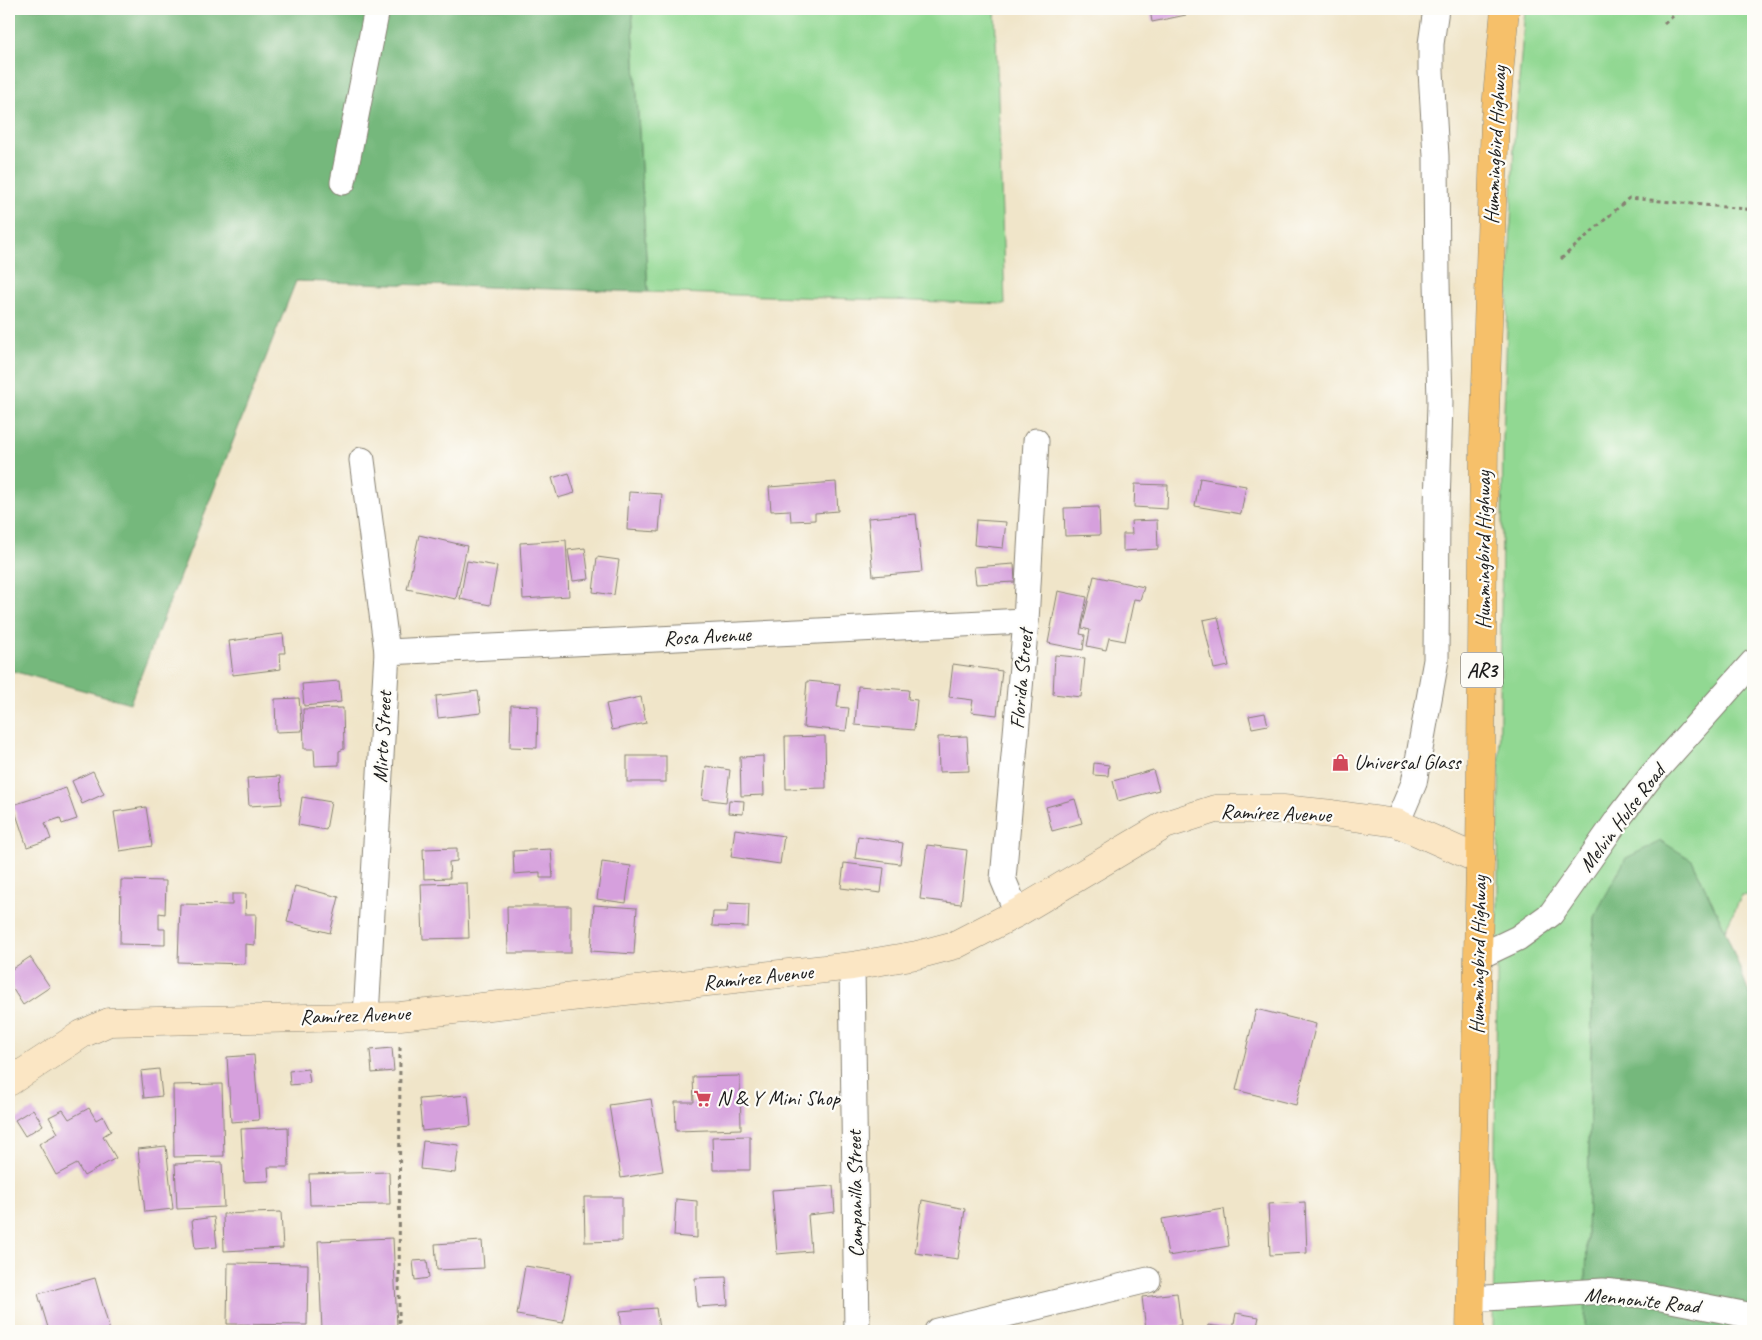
<svg xmlns="http://www.w3.org/2000/svg" width="1762" height="1340" font-family="Caveat,sans-serif">
<style>
.green{fill:#91d892;stroke:#567a57}
.forest{fill:#74b87c;stroke:#486a4c}
.building{fill:#d6a0dd}
.lines{fill:none;stroke-linecap:round;stroke-linejoin:round}
.street-casing{stroke:#868072;stroke-width:27}
.secondary-casing{stroke:#868072;stroke-width:29}
.primary-casing{stroke:#868072;stroke-width:29}
.path{stroke:#868072;stroke-width:3;stroke-dasharray:4 4;stroke-linecap:butt}
.street{stroke:#fff;stroke-width:25}
.secondary{stroke:#fbe6c4;stroke-width:28}
.primary{stroke:#f6c06b;stroke-width:28}
.labels{text-anchor:middle;dominant-baseline:central;stroke-width:4.5;stroke-linejoin:round;paint-order:stroke}
.shield{fill:#fdfcf7;stroke:#605f5e;stroke-width:1}
.shield-label{font-size:20px;font-weight:bold;fill:#1c1c1c}
.street-label{font-size:21px;fill:#1c1c1c;stroke:#fdfcf7}
.poi-label{font-size:21px;fill:#1c1c1c;stroke:#fdfcf7;text-anchor:start}
</style>
<rect width="100%" height="100%" fill="#fdfcf7"/>
<filter id="ink" filterUnits="userSpaceOnUse"><feTurbulence type="fractalNoise" baseFrequency=".02" numOctaves="2"/><feDisplacementMap in="SourceGraphic" scale="10" xChannelSelector="R" yChannelSelector="G"/><feConvolveMatrix kernelMatrix="1 2 1 2 8 2 1 2 1" color-interpolation-filters="sRGB"/></filter>
<filter id="wash" filterUnits="userSpaceOnUse"><feTurbulence type="fractalNoise" baseFrequency=".0096" numOctaves="4" result="noise"/><feDisplacementMap in="SourceGraphic" scale="20" xChannelSelector="R" yChannelSelector="G"/><feGaussianBlur stdDeviation="1.12" result="paint"/><feColorMatrix in="noise" values="0 0 0 0 0 0 0 0 0 0 0 0 0 0 0 0 0 1.4 0 .05"/><feComposite in="paint" operator="in"/></filter>
<g filter="url(#wash)">
<rect width="100%" height="100%" fill="#f0e5c9"/>
<!-- green -->
<g class="green">
<path d="M632,9h363l10,295 -357,-12z"/>
<path d="M1525,9h228v887l-11,-1 -17,35 -33,-70 -98,57 -9,414h-92l10,-894 11,-297z"/>
</g>
<!-- forest -->
<g class="forest">
<path d="M9,9h623l16,283 -352,-11 -166,422 -121,-33z"/>
<path d="M1661,841l31,19 33,70 28,73v328h-168l9,-414 32,-59z"/>
</g>
<g id="blocks">
<!-- building -->
<g class="building">
<path d="M1150,9h34l2,6 -34,7z"/>
<path d="M569,473l6,20 -17,5 -6,-20z"/>
<path d="M1200,478l46,8 -5,28 -46,-8z"/>
<path d="M836,482l2,29 -23,2v7l-24,1 -1,-11 -19,1 -2,-24z"/>
<path d="M1135,484l33,1 -1,24 -33,-2z"/>
<path d="M629,492l33,2 -3,38 -32,-2z"/>
<path d="M1099,507l1,28 -35,1 -1,-28z"/>
<path d="M916,514l6,58 -49,4 -5,-58z"/>
<path d="M976,520l30,2 -3,26 -29,-3z"/>
<path d="M1157,520l1,29 -35,2v-17h9l-1,-13z"/>
<path d="M419,535l48,11 -11,53 -49,-10z"/>
<path d="M566,540l3,56 -46,3 -3,-56z"/>
<path d="M585,548l4,31 -16,2 -5,-31z"/>
<path d="M597,557l22,3 -5,35 -21,-3z"/>
<path d="M467,561l30,5 -7,39 -30,-6z"/>
<path d="M1014,564l1,18 -39,2 -2,-17z"/>
<path d="M1094,576l50,11 -4,13 -6,-1 -9,42 -16,-3 -3,12 -19,-4 3,-16 -8,-2z"/>
<path d="M1058,591l29,6 -7,37 5,1 -2,15 -35,-7z"/>
<path d="M1218,617l11,49 -15,3 -11,-49z"/>
<path d="M283,634l2,19h-5l1,16 -48,6 -4,-34z"/>
<path d="M1055,655l30,3 -4,39 -28,-3z"/>
<path d="M953,664l49,7 -5,44 -26,-3 2,-12 -24,-3z"/>
<path d="M339,681l2,21 -37,4 -2,-22z"/>
<path d="M807,681l33,3 -3,23 12,1 -3,23 -43,-4z"/>
<path d="M858,686l51,4 -1,9 9,1 -3,30 -59,-5z"/>
<path d="M478,691l3,22 -43,5 -2,-22z"/>
<path d="M641,697l5,26 -34,7 -6,-26z"/>
<path d="M299,698l3,33 -26,1 -1,-33z"/>
<path d="M511,705l27,1 -1,42 -27,-1z"/>
<path d="M343,708l1,41 -5,2v14l-24,1 -1,-17h-10l-1,-40z"/>
<path d="M1265,713l3,12 -16,3 -3,-12z"/>
<path d="M825,736l1,52 -40,1 -1,-52z"/>
<path d="M967,736l2,35 -30,1 -1,-35z"/>
<rect x="627" y="756" width="39" height="26"/>
<path d="M763,756l1,39 -23,1 -1,-39z"/>
<path d="M1094,763l15,2 -1,11 -15,-1z"/>
<path d="M706,766l24,4 -4,32 -24,-3z"/>
<path d="M1153,770l6,20 -41,11 -5,-20z"/>
<path d="M93,771l11,23 -22,10 -10,-23z"/>
<path d="M280,776l2,28 -33,2 -2,-28z"/>
<path d="M66,788l11,31 -15,5 -2,-6 -15,5 6,16 -24,8 -14,-42z"/>
<path d="M302,797l29,5 -5,28 -28,-5z"/>
<path d="M1075,799l7,24 -30,8 -6,-24z"/>
<path d="M729,800l15,1 -1,13 -15,-1z"/>
<path d="M146,807l6,39 -32,5 -6,-39z"/>
<path d="M735,829l49,7 -4,28 -49,-7z"/>
<path d="M858,836l45,7 -3,21 -45,-6z"/>
<path d="M927,845l40,5 -6,54 -41,-5z"/>
<path d="M457,848v13l-8,1 1,16 -26,1 -1,-30z"/>
<path d="M551,849l2,29h-13v-6l-26,2 -1,-23z"/>
<path d="M602,862l29,4 -5,37 -29,-4z"/>
<path d="M844,863l40,5 -3,25 -40,-5z"/>
<path d="M121,880l45,1 -1,33 -6,-1v16h6v16l-45,-1z"/>
<path d="M467,883l2,55 -46,1 -2,-55z"/>
<path d="M295,886l44,11 -9,36 -43,-11z"/>
<path d="M232,894h14l-1,20h11l-1,31 -10,-1v20l-67,-2 2,-58 52,1z"/>
<path d="M728,903l21,1 -1,23 -36,-1 1,-14h14z"/>
<path d="M594,905l43,3 -3,46 -43,-3z"/>
<path d="M507,906h64v47h-63z"/>
<path d="M30,957l20,30 -27,18 -14,-22v-12z"/>
<path d="M1256,1009l60,15 -20,81 -60,-15z"/>
<path d="M392,1048l2,23 -22,2 -2,-23z"/>
<path d="M254,1055l5,65 -28,2 -4,-65z"/>
<path d="M159,1069l3,27 -18,2 -3,-27z"/>
<path d="M308,1069l2,14 -20,2 -1,-14z"/>
<path d="M740,1076l1,53 -65,2 -1,-29h19l-1,-25z"/>
<path d="M222,1084l2,72 -50,1 -1,-72z"/>
<path d="M468,1095l3,31 -49,5 -3,-32z"/>
<path d="M651,1099l12,72 -42,7 -12,-73z"/>
<path d="M89,1108l7,12 7,-4 8,15 -8,5 13,22 -32,18 -7,-12 -21,11 -17,-31 19,-11 -9,-16 14,-7 6,9z"/>
<path d="M33,1109l10,16 -18,11 -10,-16z"/>
<path d="M288,1127l1,40h-21l1,14 -25,1 -3,-53z"/>
<path d="M750,1136v34h-37l-1,-33z"/>
<path d="M423,1141l36,4 -4,28 -35,-4z"/>
<path d="M166,1146l7,63 -28,3 -7,-63z"/>
<path d="M222,1162l2,45 -47,2 -2,-45z"/>
<path d="M389,1172l1,32 -80,1 -1,-31z"/>
<path d="M833,1186l2,26 -27,3 3,36 -34,3 -5,-64z"/>
<path d="M584,1197h38v44l-37,1z"/>
<path d="M676,1199l21,2v37l-23,-2z"/>
<path d="M922,1200l43,9 -7,50 -43,-6z"/>
<path d="M1305,1202l2,51 -37,2 -2,-51z"/>
<path d="M1224,1209l5,37 -61,10 -6,-37z"/>
<path d="M281,1212l2,36 -59,3 -1,-37z"/>
<path d="M214,1217l3,30 -22,2 -3,-29z"/>
<path d="M393,1238l4,89 -75,3 -4,-89z"/>
<path d="M482,1241l2,27 -47,2 -2,-26z"/>
<path d="M427,1260l2,18 -14,2 -2,-19z"/>
<path d="M228,1263l80,1 -1,61 -80,-1z"/>
<path d="M525,1266l46,7 -8,50 -46,-8z"/>
<path d="M726,1277l2,28 -31,2 -2,-29z"/>
<path d="M95,1278l15,53h-61l-11,-37z"/>
<path d="M1177,1293l4,32 -35,5 -4,-33z"/>
<path d="M656,1308l3,21 -37,2 -2,-20z"/>
<path d="M1236,1313l23,4 -3,14h-49l1,-6 25,4z"/>
</g>
</g>
</g>
<g filter="url(#ink)">
<use href="#blocks" fill-opacity="0" stroke="#868072" stroke-width="1"/>
<g class="lines">
<defs>
<g id="street">
<path d="M343,182l34,-173"/>
<path d="M362,460l25,192 -21,364"/>
<path d="M387,652l639,-31"/>
<path d="M1397,823l17,-40 22,-123 1,-154 3,-103 -3,-121 -1,-126 -5,-85v-27l5,-35"/>
<path d="M1017,913l-14,-34 23,-258 10,-180"/>
<path d="M1478,957l40,-19 33,-24 67,-95 33,-43 102,-114"/>
<path d="M852,966l5,365"/>
<path d="M1470,1299l133,-8 48,5 102,20"/>
<path d="M937,1331l211,-51"/>
</g>
<path id="secondary" d="M9,1082l73,-48 27,-12 291,-6 452,-50 65,-11 38,-10 62,-32 148,-88 50,-16h68l49,5 65,9 83,37"/>
<path id="primary" d="M1470,1331l10,-471 4,-418 11,-323 10,-110"/>
</defs>
<!-- street casing -->
<use href="#street" class="street-casing"/>
<!-- secondary casing -->
<use href="#secondary" class="secondary-casing"/>
<!-- primary casing -->
<use href="#primary" class="primary-casing"/>
<!-- path -->
<g class="path">
<path d="M1664,24l17,-15"/>
<path d="M1561,259l68,-61 117,11 7,2"/>
<path d="M399,1331l1,-287"/>
</g>
<!-- street -->
<use href="#street" class="street"/>
<!-- secondary -->
<use href="#secondary" class="secondary"/>
<!-- primary -->
<use href="#primary" class="primary"/>
</g>
</g>
<!-- icons -->
<defs>
<symbol id="shop-bare" viewBox="-9 -9 18 18"><path d="M-5-2.5h2.3a2.7 3.5 0 0 1 5.4 0H5L5.5 6h-11ZM-1.5-2.5h3a1.5 2.3 0 0 0-3 0Z" fill="#d1495b" stroke="#fdfcf7" stroke-width="2.5" paint-order="stroke"/></symbol>
<symbol id="supermarket-bare" viewBox="-9 -9 18 18"><path d="M-6-5.5h2.5l.6 2H6L4.5 2H-2.5L-4.4-4H-6ZM-1.5 3.2a1.3 1.3 0 1 0 .1 0ZM3 3.2a1.3 1.3 0 1 0 .1 0Z" fill="#d1495b" stroke="#fdfcf7" stroke-width="2.5" paint-order="stroke"/></symbol>
</defs>
<g fill-rule="evenodd">
<use href="#shop-bare" x="1328" y="750" width="25" height="25"/>
<use href="#supermarket-bare" x="690" y="1086" width="25" height="25"/>
</g>
<g class="labels">
<!-- shield labels -->
<rect class="shield" x="1461" y="652.5" width="42" height="35" rx="4"/>
<g class="shield-label">
<text x="1482" y="670">AR3</text>
</g>
<!-- street labels -->
<g class="street-label">
<text transform="translate(1495 145) rotate(-87)">Hummingbird Highway</text>
<text transform="translate(1483 550) rotate(-90)">Hummingbird Highway</text>
<text transform="translate(707 636) rotate(-3)">Rosa Avenue</text>
<text transform="translate(1021 679) rotate(-85)">Florida Street</text>
<text transform="translate(382 737) rotate(-87)">Mirto Street</text>
<text transform="translate(1276 813) rotate(2)">Ramírez Avenue</text>
<text transform="translate(1622 818) rotate(-53)">Melvin Hulse Road</text>
<text transform="translate(1478 955) rotate(-89)">Hummingbird Highway</text>
<text transform="translate(758 977) rotate(-6)">Ramírez Avenue</text>
<text transform="translate(355 1015) rotate(-2)">Ramírez Avenue</text>
<text transform="translate(855 1194) rotate(-91)">Campanilla Street</text>
<text transform="translate(1642 1300) rotate(6)">Mennonite Road</text>
</g>
<!-- poi labels -->
<g class="poi-label">
<text x="1354" y="762">Universal Glass</text>
<text x="717" y="1098">N &amp; Y Mini Shop</text>
</g>
</g>
<!-- margin -->
<rect width="1762" height="1340" fill="none" stroke="#fdfcf7" stroke-width="30"/>
</svg>
